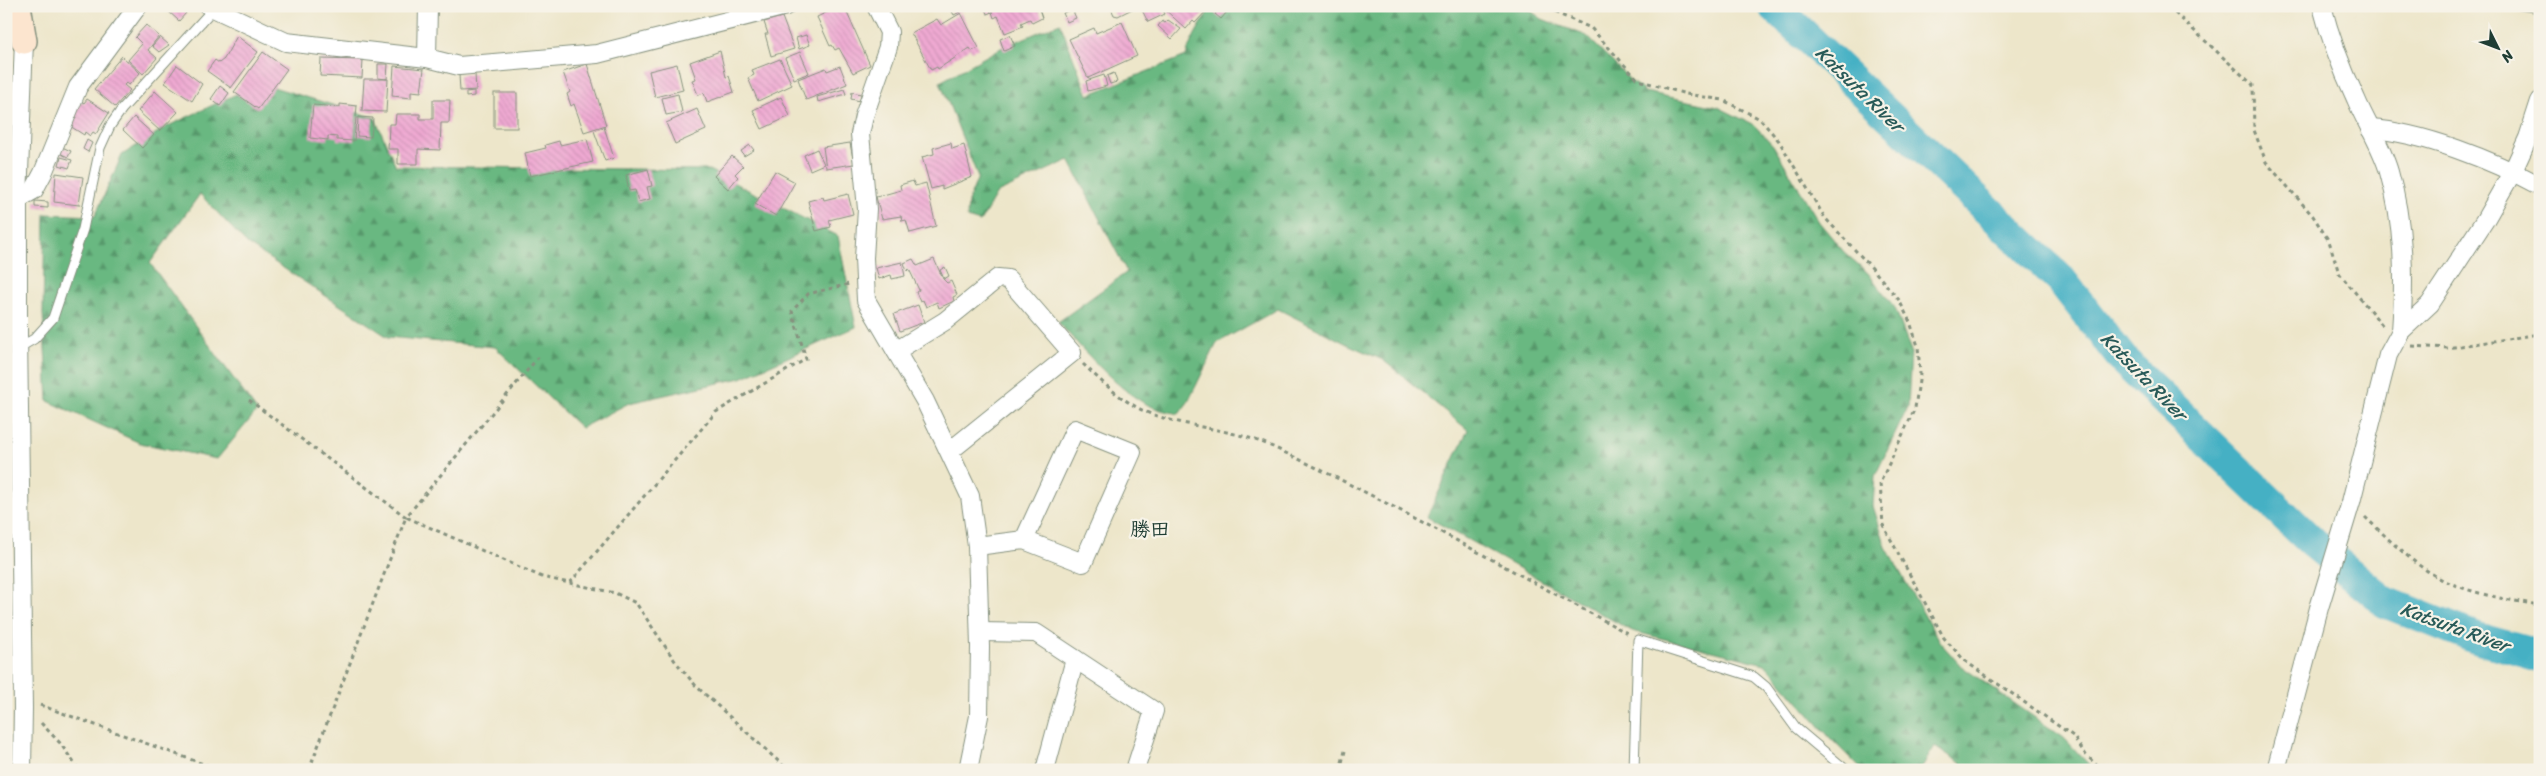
<svg xmlns="http://www.w3.org/2000/svg" width="2546" height="776" font-family="Sriracha,'Klee One',sans-serif">
<style>
.forest{fill:url(#forest-firs);stroke:#447a5a}
.lines{fill:none;stroke-linecap:round;stroke-linejoin:round}
.river{stroke:#45b0c4;stroke-width:32}
.building{fill:url(#building-back-hatch)}
.lane-casing{stroke:#86927f;stroke-width:11}
.street-casing{stroke:#86927f;stroke-width:20}
.secondary-casing{stroke:#86927f;stroke-width:28}
.path{stroke:#86927f;stroke-width:3;stroke-dasharray:4 4;stroke-linecap:butt}
.lane{stroke:#fff;stroke-width:9}
.street{stroke:#fff;stroke-width:18}
.secondary{stroke:#fce5cf;stroke-width:25}
.labels{text-anchor:middle;dominant-baseline:central;stroke-width:4.5;stroke-linejoin:round;paint-order:stroke}
.water-label{font-size:19px;font-style:italic;fill:#285a58;stroke:#f7f3e8}
.quarter-label{font-size:20px;font-weight:bold;fill:#1f3d34;stroke:#f7f3e8}
</style>
<defs>
<pattern id="forest-firs" width="22" height="20" patternUnits="userSpaceOnUse" patternTransform="scale(1.25)"><rect width="22" height="20" fill="#69b881"/><path d="M5 1l3.5 6h-7zM16 11l3.5 6h-7z" fill="#56976a"/></pattern>
<pattern id="building-back-hatch" width="6" height="6" patternUnits="userSpaceOnUse" patternTransform="scale(1.25)"><rect width="6" height="6" fill="#efa9d2"/><path d="M-1 5l2 2M0 0l6 6M5-1l2 2" fill="none" stroke="#cc92b5"/></pattern>
</defs>
<rect width="100%" height="100%" fill="#f7f3e8"/>
<filter id="ink" filterUnits="userSpaceOnUse"><feTurbulence type="fractalNoise" baseFrequency=".02" numOctaves="2"/><feDisplacementMap in="SourceGraphic" scale="10" xChannelSelector="R" yChannelSelector="G"/><feConvolveMatrix kernelMatrix="1 2 1 2 8 2 1 2 1" color-interpolation-filters="sRGB"/></filter>
<filter id="wash" filterUnits="userSpaceOnUse"><feTurbulence type="fractalNoise" baseFrequency=".0096" numOctaves="4" result="noise"/><feDisplacementMap in="SourceGraphic" scale="20" xChannelSelector="R" yChannelSelector="G"/><feGaussianBlur stdDeviation="1.12" result="paint"/><feColorMatrix in="noise" values="0 0 0 0 0 0 0 0 0 0 0 0 0 0 0 0 0 1.4 0 .05"/><feComposite in="paint" operator="in"/></filter>
<g filter="url(#wash)">
<rect width="100%" height="100%" fill="#ede6ca"/>
<!-- forest -->
<g class="forest">
<path d="M1211,6h313l18,13 45,17 46,47 12,9 73,15 36,18 19,20 46,77 25,30 24,21 27,35 16,43 -3,56 -33,69 -2,30 13,41 53,94 22,25 103,72 30,32h-123l-36,-24 -15,24h-58l-30,-30 -67,-76 -133,-33 -205,-114 41,-87 -85,-70 -36,-16 -69,-35 -61,34 -29,59 -9,12c-8,-2 -18,-3 -26,-7 -32,-12 -72,-60 -95,-85l69,-50 -58,-112 -72,33 -17,29 -13,-4 1,-16 10,-25 -38,-95 61,-34 59,-25 28,72 98,-39c5,-19 17,-33 25,-50z"/>
<path d="M260,83l115,35 21,48 313,4 129,66 18,91 -115,51 -112,25 -48,25 -86,-81 -107,-10 -141,-93 -47,-50 -50,69 107,148 -40,48 -77,-16 -92,-42 -5,-88 2,-99 50,2 27,-61 44,-28z"/>
</g>
<g class="lines">
<!-- river -->
<path class="river" d="M1774,6l287,274 63,81 187,180 74,61 91,36 64,18"/>
</g>
<g id="blocks">
<!-- building -->
<g class="building">
<path d="M170,6h9l7,7 -7,8 -12,-11z"/>
<path d="M840,6h4l26,59 -17,8 -14,-25 -4,2 -3,-5 -2,1 -13,-29z"/>
<path d="M949,6h22l-17,9z"/>
<path d="M984,6h54l4,12 -10,5 -2,-4 -9,4 2,3 -18,7 -7,-17 -4,2 -2,-6 -5,2z"/>
<path d="M1110,6h28l-20,10 -4,-1z"/>
<path d="M1140,6h21l4,8 -17,8z"/>
<path d="M1161,6h50l-16,17 -2,-2 -7,8z"/>
<path d="M2499,6h41v7l-41,-6z"/>
<path d="M1221,7l6,5 -6,7 -6,-5z"/>
<path d="M1072,9l4,9 -9,4 -4,-9z"/>
<path d="M961,13l18,35 -7,3 -2,-3 -32,21 -1,-2 -6,3 -20,-37 26,-14 4,6z"/>
<path d="M782,17l12,32 -23,7 -6,-22h3l-4,-12z"/>
<path d="M1168,20l13,9 -9,10 -14,-13 4,-5 3,2z"/>
<path d="M1122,22l15,34 -49,22 -19,-39 25,-11 2,5z"/>
<path d="M146,25l13,11 -11,14 9,8 -14,16 -15,-14 14,-16 -7,-7z"/>
<path d="M806,35l4,10 -11,4 -3,-11z"/>
<path d="M1010,35l5,11 -11,5 -4,-12z"/>
<path d="M237,36l21,16 -27,36 -24,-17 8,-11 4,3 5,-4z"/>
<path d="M160,37l9,8 -10,7 -7,-6z"/>
<path d="M720,51l6,26 3,-1 5,16 -27,10 -3,-9 -6,2 -6,-15 4,-1 -6,-17z"/>
<path d="M263,52l24,17 -29,40 -24,-17z"/>
<path d="M800,52l9,21 -15,6 -9,-21z"/>
<path d="M122,56l18,17 -11,12 -3,-2 -2,2 6,5 -15,17 -21,-18z"/>
<path d="M321,59l42,1 -1,18 -42,-2z"/>
<path d="M780,59l12,26 -34,16 -10,-23 6,-3 -2,-5z"/>
<path d="M378,64h10l-1,15 -9,-1z"/>
<path d="M587,64l19,61 -22,7 -10,-28 -3,2 -4,-12 3,-2 -7,-20z"/>
<path d="M677,64l6,26 -28,7 -6,-26z"/>
<path d="M177,65l25,19 -10,17 -27,-18z"/>
<path d="M394,66l30,3 -3,23 -10,-1v7l-19,-2z"/>
<path d="M840,66l7,18 -41,16 -8,-21 28,-11 1,3z"/>
<path d="M1114,73l3,9 -7,2 -3,-8z"/>
<path d="M475,74l1,16 -16,1 -1,-16z"/>
<path d="M1104,75l3,11 -19,5 -2,-10z"/>
<path d="M364,79h24l-2,33 -24,-1z"/>
<path d="M220,86l9,7 -9,13 -9,-7z"/>
<path d="M844,89l2,5 -28,8 -1,-5z"/>
<path d="M155,91l23,21 -18,19 -22,-20z"/>
<path d="M474,91v5l-8,1v-5z"/>
<path d="M852,92l9,2 -1,7 -9,-2z"/>
<rect x="494" y="93" width="23" height="35"/>
<path d="M678,94l4,18 -16,3 -4,-17z"/>
<path d="M781,97l9,19 -28,13 -9,-19z"/>
<path d="M87,99l22,14 -13,21 -3,-2 -3,4 -5,-4 -1,3 -14,-9 5,-9 -3,-1 9,-15 3,2z"/>
<path d="M433,100h17l-1,23h-8l-1,27 -22,-1v15h-20v-15h-10l1,-25h6l1,-10h24v5h13z"/>
<path d="M340,104l17,2 -3,35 -17,-1v-3l-9,-1v4l-18,-2 3,-33 27,2z"/>
<path d="M697,109l9,21 -31,14 -9,-21z"/>
<path d="M134,117l20,18 -12,13 -19,-18z"/>
<path d="M358,117l15,1 -2,19 -14,-1z"/>
<path d="M604,127l10,31 -9,3 -11,-30z"/>
<path d="M587,139l6,23 -63,14 -5,-23 21,-5 -1,-3 14,-4 1,4z"/>
<path d="M87,140l5,3 -4,9 -5,-3z"/>
<path d="M850,143l4,21 -28,4 -3,-21z"/>
<path d="M951,143l1,6 12,-4 8,32 -30,12v-3l-11,3 -9,-32 12,-3 -1,-6z"/>
<path d="M750,145l4,5 -10,6 -3,-5z"/>
<path d="M62,147l9,4 -3,6 -9,-4z"/>
<path d="M817,149l7,15 -14,6 -6,-15z"/>
<path d="M732,156l11,10 -8,8 3,3 -10,12 -14,-13z"/>
<path d="M61,157l11,3 -3,8 -10,-3z"/>
<path d="M648,169l4,17 -5,1 3,12 -12,3 -3,-12 -6,1 -3,-16z"/>
<path d="M775,171l20,11 -19,34 -21,-12z"/>
<path d="M56,173l27,4 -4,28 -25,-3z"/>
<path d="M913,181l2,5 11,-3 10,43 -26,7 -4,-13 -4,1 -1,-5 -19,3 -6,-22 25,-7 -1,-5z"/>
<path d="M848,194l5,20 -24,6 2,7 -15,4 -8,-30 15,-4 1,3z"/>
<path d="M35,201l13,1v6l-13,-1z"/>
<path d="M913,259l4,7 17,-7 9,20 4,4 4,-2 6,14 -4,2 1,4 -15,7 -2,-6 -11,5 -3,-7 -3,2 -4,-10 3,-2 -10,-21 -2,2 -3,-8z"/>
<path d="M902,262l3,14 -13,3 -1,-4 -12,4 -3,-11z"/>
<path d="M945,267l4,9 -5,3 -4,-9z"/>
<path d="M918,305l6,17 -24,9 -6,-17z"/>
</g>
</g>
</g>
<g filter="url(#ink)">
<use href="#blocks" fill-opacity="0" stroke="#86927f" stroke-width="1"/>
<g class="lines">
<defs>
<g id="lane">
<path d="M18,348l16,-9 19,-21 30,-89 17,-81 10,-22 12,-17 92,-101"/>
<path d="M1634,770l4,-130 116,37 12,10 30,41 50,42"/>
</g>
<g id="street">
<path d="M209,6l77,36 141,16 32,8 138,-12 189,-48"/>
<path d="M876,6l13,26 -1,15 -24,69 -4,18 7,75 -3,49 2,42 59,101 45,95 7,50 3,101 -1,69 -11,54"/>
<path d="M2322,6c8,32 20,63 34,93 10,24 26,48 33,73 15,52 16,105 12,159"/>
<path d="M427,58l1,-52"/>
<path d="M2370,129c52,3 124,32 170,57"/>
<path d="M18,199l16,-9 9,-17 35,-86 60,-81"/>
<path d="M896,351l49,-30 53,-43 10,1 64,74 -122,98"/>
<path d="M977,546l47,-6 59,23 49,-111 -57,-23 -51,111"/>
<path d="M980,632l56,1 118,78 -19,59"/>
<path d="M22,770l1,-62 -5,-374v-135l6,-158"/>
<path d="M1045,770l30,-111"/>
<path d="M2276,770l43,-162 32,-106 37,-147 13,-24 29,-27 55,-84 28,-49 15,-33 12,-37"/>
</g>
<path id="secondary" d="M18,6l6,35"/>
</defs>
<!-- lane casing -->
<use href="#lane" class="lane-casing"/>
<!-- street casing -->
<use href="#street" class="street-casing"/>
<!-- secondary casing -->
<use href="#secondary" class="secondary-casing"/>
<!-- path -->
<g class="path">
<path d="M1540,6l51,22 47,52 48,14 37,6 37,19 19,22 46,77 46,49 28,33 11,22 8,24 2,28 -5,34 -35,75 3,42 61,113 21,23 108,75 13,19 16,15"/>
<path d="M2171,6l3,6 79,73 1,45 12,32 47,54 16,25 10,32 44,53"/>
<path d="M2412,346l35,2 93,-14"/>
<path d="M1083,364c21,20 45,43 74,52 40,13 77,13 116,31 122,57 238,124 356,187"/>
<path d="M249,400l157,117 134,-162"/>
<path d="M2365,517c24,22 48,48 78,63 30,14 64,20 97,25"/>
<path d="M570,583l146,-171 90,-53 -14,-48 16,-17 41,-10"/>
<path d="M40,705l180,65"/>
<path d="M41,723l19,20 19,27"/>
<path d="M309,770l97,-253 136,60 73,16 21,10 39,58 21,25 92,84"/>
<path d="M1340,770l5,-19"/>
</g>
<!-- lane -->
<use href="#lane" class="lane"/>
<!-- street -->
<use href="#street" class="street"/>
<!-- secondary -->
<use href="#secondary" class="secondary"/>
</g>
</g>
<g class="labels">
<!-- water labels -->
<g class="water-label">
<text transform="translate(1860 89) rotate(44)">Katsuta River</text>
<text transform="translate(2144 376) rotate(46)">Katsuta River</text>
<text transform="translate(2455 627) rotate(20)">Katsuta River</text>
</g>
<!-- quarter labels -->
<g class="quarter-label">
<text x="1150" y="529">勝田</text>
</g>
</g>
<!-- margin -->
<rect width="2546" height="776" fill="none" stroke="#f7f3e8" stroke-width="25"/>
<!-- north arrow -->
<g transform="translate(2498 48) rotate(132)" stroke="#f7f3e8" stroke-width="4" paint-order="stroke">
<path d="M0-4L9 19L0 12L-9 19Z" fill="#1f3d34"/>
<text y="-8" font-size="14" font-weight="bold" text-anchor="middle" fill="#1f3d34">N</text>
</g>
</svg>
